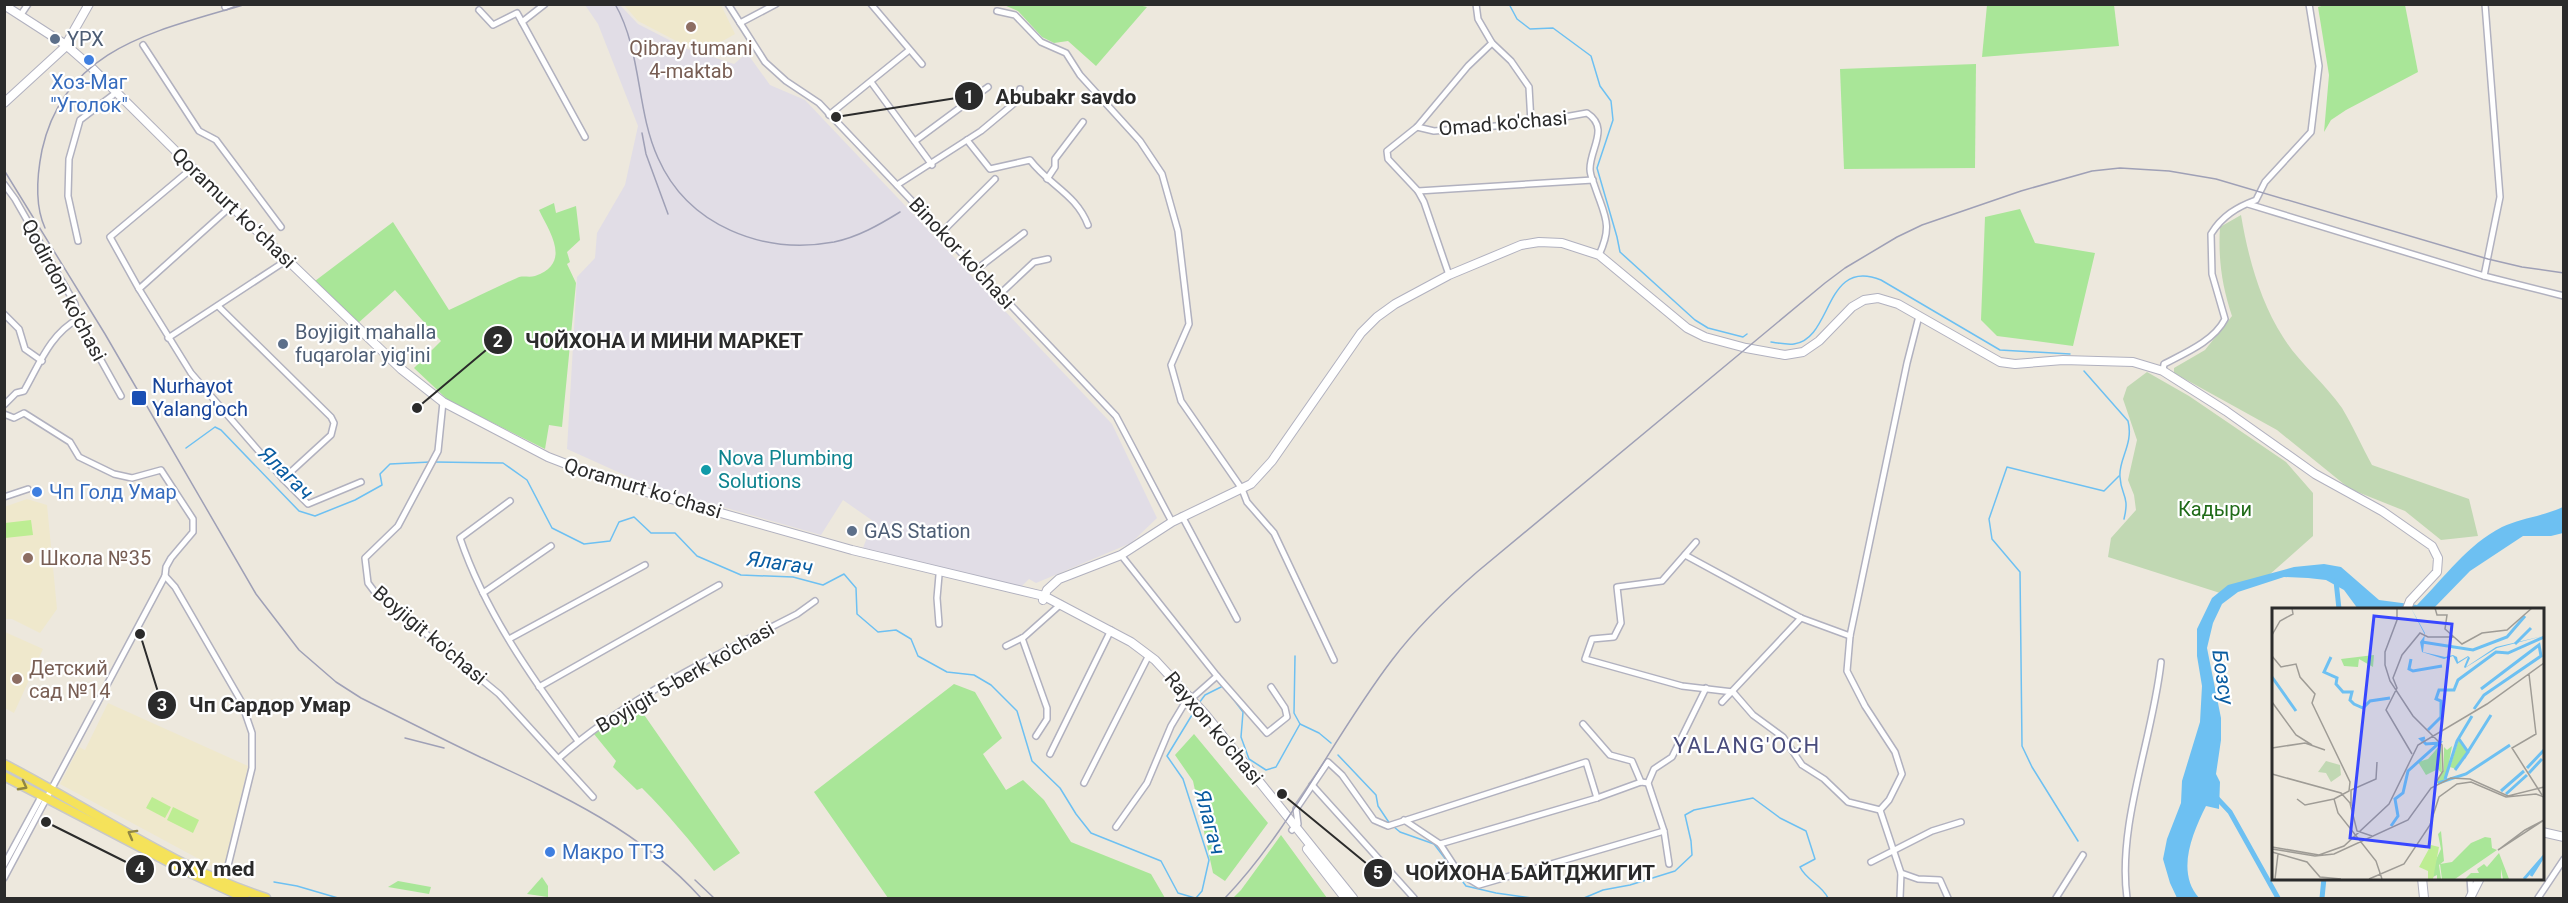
<svg xmlns="http://www.w3.org/2000/svg" width="2568" height="903" font-family="Roboto,sans-serif">
<style>
.industrial{fill:#e1dde6}
.education{fill:#efe8cc}
.green{fill:#a9e698}
.cemetery{fill:#c1d8b3}
.pitch{fill:#bded93}
.water{fill:#6dc0f2}
.lines{fill:none;stroke-linecap:round;stroke-linejoin:round}
.stream{stroke:#6dc0f2;stroke-width:1.5}
.canal{stroke:#6dc0f2;stroke-width:5}
.street-casing{stroke:#b1b1bf;stroke-width:8}
.secondary-casing{stroke:#b1b1bf;stroke-width:10}
.primary-casing{stroke:#c8c8c8;stroke-width:11}
.street{stroke:#fff;stroke-width:5}
.secondary{stroke:#fff;stroke-width:8}
.primary{stroke:#f5e25a;stroke-width:8}
.rail{stroke:#9fa0b6;stroke-width:1.5}
.oneway{stroke:#908642}
.education-dot{fill:#8d6e63;stroke:#fff;stroke-width:2}
.service-dot{fill:#5c6f8a;stroke:#fff;stroke-width:2}
.shop-dot{fill:#3f7fe0;stroke:#fff;stroke-width:2}
.transit-dot{fill:#1a4fb4;stroke:#fff;stroke-width:2}
.culture-dot{fill:#0f9aa8;stroke:#fff;stroke-width:2}
.labels{text-anchor:middle;dominant-baseline:central;stroke-width:4.5;stroke-linejoin:round;paint-order:stroke}
.service-label{font-size:20px;fill:#4e5e75;stroke:#fff;text-anchor:start}
.education-label{font-size:20px;fill:#785e54;stroke:#fff;text-anchor:start}
.shop-label{font-size:20px;fill:#366cbe;stroke:#fff;text-anchor:start}
.street-label{font-size:20px;fill:#2b2b2b;stroke:#fff}
.transit-label{font-size:20px;fill:#164399;stroke:#fff;text-anchor:start}
.culture-label{font-size:20px;fill:#0d838f;stroke:#fff;text-anchor:start}
.park-label{font-size:20px;fill:#206b18;stroke:#fff}
.water-label{font-size:21px;font-style:italic;fill:#095ca1;stroke:#fff}
.quarter-label{font-size:22px;letter-spacing:1.5px;fill:#4a4d7d;stroke:#fff}
.inset-river{fill:none;stroke:#6dc0f2;stroke-width:3}
.inset-road{fill:none;stroke:#9f9c96;stroke-width:1.5}
.view{fill:#3847ff;fill-opacity:0.15;stroke:#3847ff;stroke-width:3}
.inset-edge{fill:none;stroke:#2b2b2b;stroke-width:3}
.leader{fill:none;stroke:#2b2b2b;stroke-width:2}
.callout-dot{fill:#2b2b2b;stroke:#fff;stroke-width:2}
.mark-label{font-size:18px;text-anchor:middle;font-weight:bold;fill:#fff}
.callout-label{font-size:21px;text-anchor:middle;font-weight:bold;fill:#2b2b2b;stroke:#fff;stroke-width:4.5;stroke-linejoin:round;paint-order:stroke}
</style>
<rect width="100%" height="100%" fill="#ede8dd"/>
<!-- industrial -->
<path class="industrial" d="M585,5h35l18,19 47,24 49,16 13,-11 23,32 35,15 307,324 45,94 -26,25 -95,40 -7,-4 -8,8 -158,-39 10,-27 -30,-21 -22,35 -172,-49 -82,-37 10,-172 18,-19 2,-25 28,-48 13,-59 -40,-102z"/>
<!-- education -->
<g class="education">
<path d="M624,5h97l14,29 -30,17 -21,-6 -46,-24z"/>
<path d="M27,499l20,6 10,104 -17,24 -28,-14h-7l-1,-112z"/>
<path d="M5,632l38,17 -29,64 -9,-5z"/>
<path d="M108,703l140,63 -25,106 -163,-88 19,-37 6,3z"/>
</g>
<!-- green -->
<g class="green">
<path d="M1134,4l13,3 -51,59 -28,-25 -14,2 -12,-6 -24,-26 -14,-6z"/>
<path d="M2328,4l77,1 13,67 -72,38 -15,10 -7,12 5,-57 -11,-68z"/>
<path d="M1987,5h127l5,41 -137,11z"/>
<path d="M1976,64l-1,104 -131,1 -4,-100z"/>
<path d="M554,203l2,10 20,-7 4,34 -13,12 3,10 -3,2 9,19 -14,144 -13,-2 -4,24 -96,-48 -35,-33 27,-27 -46,-51 -38,34 -42,-43 78,-59 56,88c22,-10 45,-22 68,-32 5,-3 12,0 18,-2 37,-13 15,-43 4,-66z"/>
<path d="M2020,209l15,34 60,10 -22,93 -76,-10 -16,-16 4,-103z"/>
<path d="M954,684l21,8 27,46 -19,16 23,36 17,-10 21,20 27,42 80,32 14,24h-277l-74,-106z"/>
<path d="M638,706l102,147 -26,18c-23,-29 -46,-57 -72,-83l-5,2 -24,-23 3,-6 -22,-27z"/>
<path d="M1194,734l74,89 -43,58 -12,-8 -20,-92 -18,-26z"/>
<path d="M1281,835l46,63h-94l8,-8z"/>
<path d="M542,877l6,9v11l-21,-3z"/>
<path d="M398,881l33,6 -2,7 -41,-7z"/>
</g>
<!-- cemetery -->
<g class="cemetery">
<path d="M2241,215c7,42 19,86 42,122 16,26 42,46 59,71 11,18 20,39 30,57l97,34 9,37 -37,4 -36,-29 -55,-22 -73,-59 -103,-57v-5l31,-18 27,-34c-10,-30 -14,-57 -12,-89z"/>
<path d="M2147,372l42,24 97,66 27,31v43l-44,39 -49,18 -112,-36 3,-19 25,-28 -2,-15 -6,-15 9,-40 -14,-41 4,-12z"/>
</g>
<!-- pitch -->
<g class="pitch">
<path d="M31,520l2,15 -28,3v-15z"/>
<path d="M152,797l19,10 -6,11 -19,-10z"/>
<path d="M173,807l26,13 -6,13 -26,-13z"/>
</g>
<!-- water -->
<path class="water" d="M2563,507v26l-12,3h-28l-53,35 -37,38h-75l-14,-19 -18,-10 -18,-2 -24,-1 -46,15 -16,12 -9,19 -6,25 14,70v22l-5,34 4,8 -1,27 -13,-3c-14,28 -30,66 -7,92h-22l-7,-15 -7,-24 4,-20 14,-36 1,-22 18,-59 2,-36 -5,-30v-27l15,-31 16,-13 66,-18 30,-3 17,3 38,33 38,5c27,-27 51,-61 85,-78 19,-9 42,-11 61,-20z"/>
<g class="lines">
<!-- stream -->
<g class="stream">
<path d="M1509,4l8,15 13,10 23,-1 38,28 9,30 11,15 2,19 -16,48 20,69 3,15 75,68 13,8 35,9 4,-3"/>
<path d="M1771,342c7,1 16,3 23,2 39,-5 30,-87 87,-64l119,70 70,4"/>
<path d="M2084,371l44,50c6,23 -10,39 -8,56 1,19 10,18 4,42"/>
<path d="M186,448l29,-21 6,3 78,81 16,5 40,-16 27,-15 -2,-11 10,-10 40,-2"/>
<path d="M435,462l68,1 24,17 25,48 32,16 26,-3 9,-19 15,-5 17,16h24l22,23 44,19 52,2 30,8 21,-11 12,14 1,26 21,18 18,-2 15,9 7,17 29,16 27,3 17,10 26,26 15,50 28,27 16,26 15,19 70,28 17,32 17,5"/>
<path d="M1295,656l-1,57 6,11 19,9 12,10"/>
<path d="M1228,692l15,20 -2,25 8,22 17,11 10,-3 24,-43"/>
<path d="M1199,703l6,-8 18,-9"/>
<path d="M1195,710l-28,46 16,23 26,81 -7,31 -6,7"/>
<path d="M1338,755l38,40 2,11 12,18"/>
<path d="M1394,827l6,5 34,12 32,42 30,7 36,5"/>
<path d="M2078,841l-46,-74 -10,-21 -2,-174 -28,-33 -3,-20 18,-52 97,24 15,-15"/>
<path d="M274,882l23,4 41,12"/>
<path d="M1584,898l19,-8 27,-5 45,-14 17,-16 -1,-14 -6,-26 9,-5 59,-12 27,20 26,13 9,28 -15,8c6,13 22,18 28,31"/>
</g>
<!-- canal -->
<g class="canal">
<path d="M2336,581l3,28"/>
<path d="M2215,796l15,16 48,86"/>
<path d="M2322,898l2,-20"/>
</g>
<defs>
<g id="street">
<path d="M545,4l-23,18 63,115"/>
<path d="M728,4l37,58 21,19 33,22 297,313 56,106"/>
<path d="M871,4l51,60"/>
<path d="M1476,4l2,15 14,24 19,18 18,26 2,36"/>
<path d="M225,7l7,-3"/>
<path d="M479,10l14,15 24,-12 5,9"/>
<path d="M997,11l18,4 26,27 25,11 14,22 60,66 22,33 16,57 11,93 -18,41 10,36 61,88 5,13 27,31 60,127"/>
<path d="M20,16l8,-12"/>
<path d="M740,23l36,-19"/>
<path d="M143,45l56,86 17,9 65,87"/>
<path d="M871,82l61,83"/>
<path d="M829,115l79,-64"/>
<path d="M1417,127l17,4 97,-8 56,-10c23,15 3,35 3,56 0,6 3,12 5,18 10,30 18,38 4,68"/>
<path d="M967,140l23,29 40,-9c20,26 46,34 58,65"/>
<path d="M915,141l73,-54"/>
<path d="M190,170l-80,67 29,52 52,84 92,106 25,25 53,-22"/>
<path d="M1047,179l8,-12v-8l28,-37"/>
<path d="M4,184l11,15 60,105 3,15 43,77"/>
<path d="M897,185l84,-54 36,-30 3,-12"/>
<path d="M1418,191l175,-11"/>
<path d="M2248,204l236,72 80,20"/>
<path d="M942,232l53,-53"/>
<path d="M78,241l-10,-45 1,-37 11,-39 33,-25"/>
<path d="M977,269l47,-36"/>
<path d="M1449,275l-25,-73 -6,-11 -30,-32 -1,-8 30,-24 51,-61 24,-23"/>
<path d="M2484,276l16,-79 -15,-193"/>
<path d="M139,289l89,-80"/>
<path d="M1000,294l34,-32 14,-3"/>
<path d="M218,306l113,111 3,6 -3,12 -48,44"/>
<path d="M4,314l15,15 6,20 17,12"/>
<path d="M168,338l119,-78"/>
<path d="M2163,371l1,-7c21,-11 50,-23 61,-45l-13,-45 -1,-40c11,-18 26,-27 45,-34l9,-18 46,-50 8,-66 -10,-62"/>
<path d="M443,402l-5,49 -40,75 -33,32 3,25 6,8 125,103 94,103"/>
<path d="M4,405l12,-12 8,-2c15,-26 26,-57 54,-72"/>
<path d="M4,414l10,4 10,-5 46,29 9,15 35,17 18,4 29,-8 32,49v13l-22,26 -5,9 -1,9 -161,302"/>
<path d="M4,497l24,-8"/>
<path d="M510,501l-50,37c25,74 72,140 118,203"/>
<path d="M1182,516l55,103"/>
<path d="M1696,542l-34,39 -45,6 4,36 -7,14 -22,2 -7,20 97,27 51,6 20,23 30,22 19,28 22,14 24,23 32,8"/>
<path d="M1121,555l96,121 50,57 20,-16 -2,-9 -14,-21"/>
<path d="M1685,555l116,63 49,18"/>
<path d="M939,575l-2,23 2,26"/>
<path d="M165,576l10,11 66,114 11,32v35l-28,114"/>
<path d="M483,593l68,-47"/>
<path d="M1022,638l25,70v11l-11,17"/>
<path d="M509,639l136,-74"/>
<path d="M1006,646l18,-9 37,-33"/>
<path d="M539,687l180,-102"/>
<path d="M1191,699l26,-23"/>
<path d="M1722,702l79,-84"/>
<path d="M1583,724l27,31 22,6 9,21"/>
<path d="M1050,754l61,-124"/>
<path d="M559,758c69,-61 156,-102 238,-144l18,-13"/>
<path d="M1084,783l65,-128"/>
<path d="M1312,785l102,113"/>
<path d="M1404,820l36,24 19,29 20,12 185,-54"/>
<path d="M1116,827l31,-44 24,-57 18,-30"/>
<path d="M1292,830l6,-6 -2,-15 32,-47 14,13 32,45 14,6 198,-64 11,36"/>
<path d="M1440,844l157,-46 44,-16 7,1"/>
<path d="M1871,862l61,-31 29,-9"/>
<path d="M1669,864l-5,-33 -16,-48 6,-14 18,-12 34,-69"/>
<path d="M4,865l38,-70"/>
<path d="M1901,873l17,6 22,1 8,18"/>
<path d="M2470,878l1,14"/>
<path d="M1900,898l1,-25 -21,-63 9,-10 13,-26 -7,-22 -30,-46 -18,-35 3,-35 57,-273 12,-47"/>
<path d="M2056,898l27,-43"/>
<path d="M2127,898c-10,-74 26,-160 34,-236"/>
<path d="M2538,898l26,-39"/>
</g>
<g id="secondary">
<path d="M4,5l62,40 25,22 139,138 171,164 42,33 105,55 70,27 234,66 192,46 87,46 24,18 50,54 148,184"/>
<path d="M4,103l60,-55 25,-44"/>
<path d="M1043,600l4,-10 12,-11 62,-24 51,-33 79,-38 21,-23 89,-128 16,-16 18,-13 54,-29 72,-30 18,-3 23,1 37,12 88,73 18,9 41,11 39,7 18,-3 16,-11 33,-34 12,-7 14,-2 20,6 102,58 15,2 48,-4 70,2 30,9 63,40 89,63 67,37 50,35 6,12 -1,14 -27,29 -3,8"/>
<path d="M2542,832l22,5"/>
<path d="M1307,849l38,49"/>
<path d="M2422,878l2,20"/>
<path d="M2470,898l10,-20"/>
</g>
<g id="primary">
<path d="M4,764c86,44 170,104 262,134"/>
<path d="M4,776l182,95 59,27"/>
</g>
</defs>
<!-- street casing -->
<use href="#street" class="street-casing"/>
<!-- secondary casing -->
<use href="#secondary" class="secondary-casing"/>
<!-- primary casing -->
<use href="#primary" class="primary-casing"/>
<!-- street -->
<use href="#street" class="street"/>
<!-- secondary -->
<use href="#secondary" class="secondary"/>
<!-- primary -->
<use href="#primary" class="primary"/>
<!-- rail -->
<g class="rail">
<path d="M615,4c27,47 21,106 43,154 30,68 105,97 176,84 24,-5 45,-17 66,-30"/>
<path d="M642,133l4,21 22,60"/>
<path d="M4,170l101,164 151,260 43,56 37,32 25,16c40,20 79,40 119,59 80,37 161,74 221,141"/>
<path d="M45,228c-11,-24 -8,-53 -3,-78 23,-104 116,-119 204,-146"/>
<path d="M405,738l39,10"/>
<path d="M695,880l19,18"/>
<path d="M1225,898c67,-70 108,-161 167,-238 25,-33 54,-61 85,-88l348,-289 20,-15 52,-31 25,-12 99,-34 71,-20 28,-3 49,3 47,8 272,80 34,8 42,6"/>
</g>
</g>
<!-- one-way arrows -->
<defs><path id="oneway-chevron" d="M-2-3.5L2.5 0L-2 3.5" fill="none" stroke-width="1.6" stroke-linecap="round" stroke-linejoin="round" transform="scale(1.5)"/></defs>
<g class="oneway">
<use href="#oneway-chevron" transform="translate(23 786) rotate(28)"/>
<use href="#oneway-chevron" transform="translate(132 834) rotate(-151)"/>
</g>
<!-- markers -->
<g class="education-dot">
<circle cx="691" cy="27" r="6"/>
<circle cx="28" cy="558" r="6"/>
<circle cx="17" cy="679" r="6"/>
</g>
<g class="service-dot">
<circle cx="55" cy="39" r="6"/>
<circle cx="283" cy="344" r="6"/>
<circle cx="852" cy="531" r="6"/>
</g>
<g class="shop-dot">
<circle cx="89" cy="60" r="6"/>
<circle cx="37" cy="492" r="6"/>
<circle cx="550" cy="852" r="6"/>
</g>
<rect class="transit-dot" x="131" y="390" width="16" height="16" rx="3"/>
<circle class="culture-dot" cx="706" cy="470" r="6"/>
<g class="labels">
<!-- service labels -->
<g class="service-label">
<text x="67" y="39">YPX</text>
<text x="295" y="332">Boyjigit mahalla<tspan x="295" dy="23">fuqarolar yig'ini</tspan></text>
<text x="864" y="531">GAS Station</text>
</g>
<!-- education labels -->
<g class="education-label">
<text x="691" y="48" text-anchor="middle">Qibray tumani<tspan x="691" dy="23">4-maktab</tspan></text>
<text x="40" y="558">Школа №35</text>
<text x="29" y="668">Детский<tspan x="29" dy="23">сад №14</tspan></text>
</g>
<!-- shop labels -->
<g class="shop-label">
<text x="89" y="82" text-anchor="middle">Хоз-Маг<tspan x="89" dy="23">"Уголок"</tspan></text>
<text x="49" y="492">Чп Голд Умар</text>
<text x="562" y="852">Макро ТТЗ</text>
</g>
<!-- street labels -->
<g class="street-label">
<text transform="translate(1503 123) rotate(-5)">Omad ko'chasi</text>
<text transform="translate(234 208) rotate(44)">Qoramurt koʻchasi</text>
<text transform="translate(962 253) rotate(47)">Binokor ko'chasi</text>
<text transform="translate(64 290) rotate(62)">Qodirdon ko'chasi</text>
<text transform="translate(643 488) rotate(17)">Qoramurt koʻchasi</text>
<text transform="translate(430 635) rotate(40)">Boyjigit ko'chasi</text>
<text transform="translate(685 677) rotate(-30)">Boyjigit 5-berk ko'chasi</text>
<text transform="translate(1214 728) rotate(50)">Rayxon ko'chasi</text>
</g>
<!-- transit labels -->
<g class="transit-label">
<text x="152" y="386">Nurhayot<tspan x="152" dy="23">Yalang'och</tspan></text>
</g>
<!-- culture labels -->
<g class="culture-label">
<text x="718" y="458">Nova Plumbing<tspan x="718" dy="23">Solutions</tspan></text>
</g>
<!-- park labels -->
<g class="park-label">
<text x="2215" y="509">Кадыри</text>
</g>
<!-- water labels -->
<g class="water-label">
<text transform="translate(286 473) rotate(44)">Ялагач</text>
<text transform="translate(780 563) rotate(8)">Ялагач</text>
<text transform="translate(2223 677) rotate(82)">Бозсу</text>
<text transform="translate(1210 822) rotate(75)">Ялагач</text>
</g>
<!-- quarter labels -->
<g class="quarter-label">
<text x="1747" y="745">YALANG'OCH</text>
</g>
</g>
<!-- overview -->
<g transform="translate(2272 608)">
<rect width="272" height="272" fill="#ede8dd"/>
<path d="M102,47l-1,12 -14,-8 -1,8 -14,-1 -3,-7zM187,131l8,13 -11,17 -6,-2zM169,136l1,30 -4,-5 -12,6 -8,-13 10,-3zM180,138l-6,33 -10,5 8,-14v-23l3,3zM169,223l3,30 -5,4 2,14h-4v-4l-4,2 1,-13 7,-15 -3,-15zM213,229l6,1 1,10 5,2 -42,29h-13l-2,-15 12,-2 19,-19zM227,245l10,26h-6l-2,-10v10h-36l6,-6h8l-2,-4 7,-5 3,3z" fill="#a9e698"/>
<path d="M54,153l14,4 1,10 -10,7 -5,-9 -8,-1z" fill="#c1d8b3"/>
<path d="M159,237l8,2 -6,32h-5v-8l-9,-4z" fill="#bded93"/>
<path d="M139,0l14,25 -2,19 22,5 8,-2 4,2 1,5 10,-6 2,2 -4,9 30,-20 47,-11 -46,12 -32,20 -1,-1 4,-10 -11,7 -4,-8 -9,3 -22,-7 -2,-10 5,-7z" fill="#6dc0f2"/>
<path class="inset-river" d="M150,34l51,8 34,-13 18,-21M243,36l16,-16M59,49l-7,15 13,6 -1,6 7,8h9l-2,8 4,4 9,4 7,-7 20,-3M139,51l-2,10 4,2 29,-5M0,69l24,34M202,101l10,-14 57,-39 -2,-11 -58,44M156,122l13,-13v-16l-5,-2 3,-9h15l4,-10 38,-28 12,1 36,-16M192,150l27,-43M255,160l17,-18M183,162l13,-18 -9,-13M257,165l13,-14M173,171l12,-38 15,-25M166,175l28,-9 44,-29M229,183l23,-20M234,186l21,-19M119,218l7,-10 -3,-17 8,-6 5,-22 31,-28 -13,1 -5,-5 4,-1M259,268l12,-19M252,271l20,-23"/>
<path class="inset-road" d="M125,0v12l-12,32v13l5,16 23,35 29,29 1,26 -8,13M163,0l2,7h10l-2,14 9,8M0,27l8,-14 13,-7 -1,-6M182,29l8,7 20,-11 25,-3 25,-22M0,48l9,11 15,-3 4,13 15,17 -3,9 38,79 -1,9 -15,8 4,14 38,48 6,18M257,66l7,60 -24,14 30,47M0,94l24,33 16,10M0,140l33,-5 20,7M140,146l-26,-44 11,-22 -4,-10 9,-23 18,-22 8,4h26M0,166l69,19 9,10 7,28 15,5M25,191l8,6 29,-6M79,198v-16l25,-11 1,-17M272,212l-19,10 -27,20 46,-30M0,239l47,8 25,-9 45,-42 29,-59 69,-41 57,-41M0,241l43,7 19,-2 74,-34 23,-32 20,-10 19,1 38,17 36,-9M0,244l35,10 13,15 21,2M3,271l3,-25M97,271l35,-15 26,-39 9,-28 18,-13 14,-2 35,15 30,-3 8,3"/>
<path class="view" d="M102,8l78,8 -23,223 -79,-9z"/>
<rect width="272" height="272" class="inset-edge"/>
</g>
<!-- callouts -->
<path class="leader" d="M836 117L969 96M417 408L498 340M140 634L162 705M46 822L140 869M1282 794L1378 873"/>
<g class="callout-dot">
<circle cx="836" cy="117" r="6"/>
<circle cx="417" cy="408" r="6"/>
<circle cx="140" cy="634" r="6"/>
<circle cx="46" cy="822" r="6"/>
<circle cx="1282" cy="794" r="6"/>
<circle cx="969" cy="96" r="15"/>
<circle cx="498" cy="340" r="15"/>
<circle cx="162" cy="705" r="15"/>
<circle cx="140" cy="869" r="15"/>
<circle cx="1378" cy="873" r="15"/>
</g>
<g class="mark-label">
<text x="969" y="103">1</text>
<text x="498" y="347">2</text>
<text x="162" y="711">3</text>
<text x="140" y="875">4</text>
<text x="1378" y="879">5</text>
</g>
<g class="callout-label">
<text x="1066" y="104">Abubakr savdo</text>
<text x="664" y="348">ЧОЙХОНА И МИНИ МАРКЕТ</text>
<text x="270" y="712">Чп Сардор Умар</text>
<text x="211" y="876">OXY med</text>
<text x="1530" y="880">ЧОЙХОНА БАЙТДЖИГИТ</text>
</g>
<!-- border -->
<rect width="2568" height="903" fill="none" stroke="#2b2b2b" stroke-width="12"/>
</svg>
